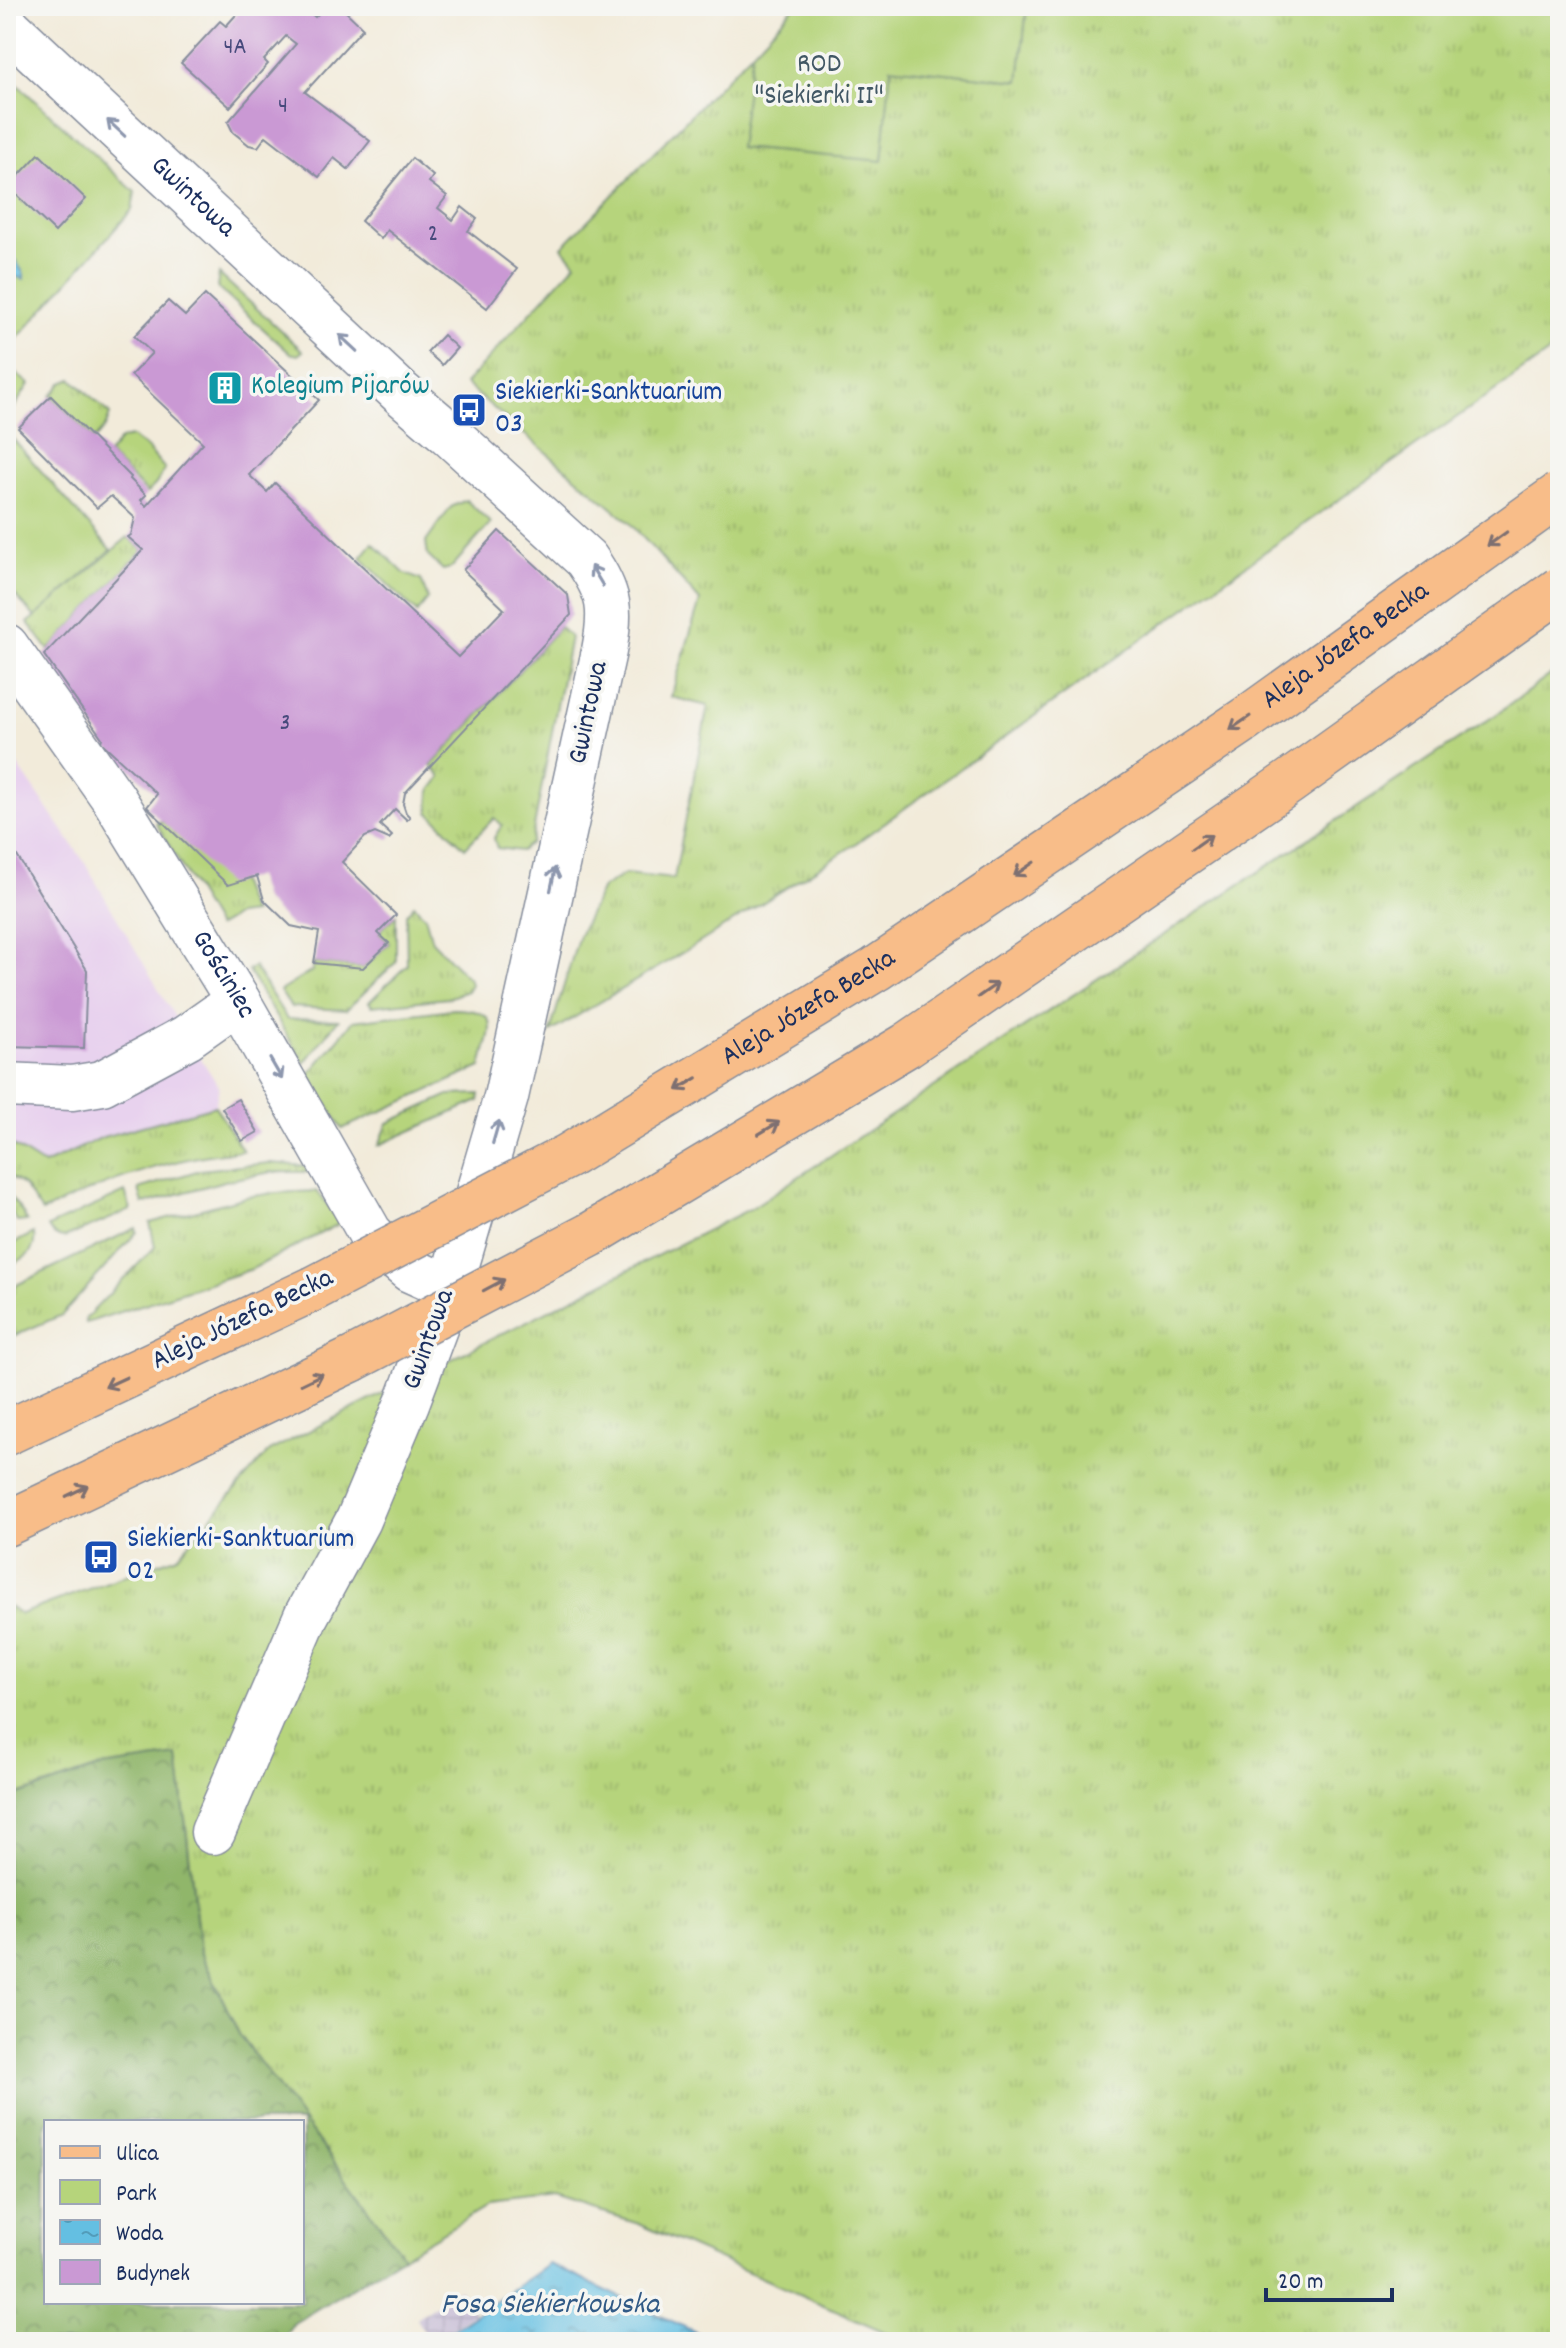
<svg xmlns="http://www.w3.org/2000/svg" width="1566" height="2348" font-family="Dekko,sans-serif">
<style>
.built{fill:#e8d2ee}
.industrial{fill:url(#industrial-grid)}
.grass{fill:url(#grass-tufts);stroke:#68826c;stroke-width:2}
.forest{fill:url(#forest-crowns);stroke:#567264;stroke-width:2;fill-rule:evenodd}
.green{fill:#b6d47b;stroke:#68826c;stroke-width:2}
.water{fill:url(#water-ripples);stroke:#4077a0;stroke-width:2}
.building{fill:#ca99d4}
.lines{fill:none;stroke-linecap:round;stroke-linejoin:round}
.minor-casing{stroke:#868d9c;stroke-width:47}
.major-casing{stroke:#868d9c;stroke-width:47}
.minor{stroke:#fff;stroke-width:44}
.major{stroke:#f8bd89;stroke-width:44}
.major-bridge-casing{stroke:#868d9c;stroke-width:47;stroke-linecap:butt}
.major-bridge{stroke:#f8bd89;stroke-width:44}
.oneway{stroke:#8d97ae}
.oneway2{stroke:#7e6f71}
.labels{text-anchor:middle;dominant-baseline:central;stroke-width:7;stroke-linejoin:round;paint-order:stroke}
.number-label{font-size:24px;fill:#474a7c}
.park-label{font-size:28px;fill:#425865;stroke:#f6f6f2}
.street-label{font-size:28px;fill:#1b2f5e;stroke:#f6f6f2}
.culture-label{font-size:28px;fill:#0d838f;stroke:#f6f6f2;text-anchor:start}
.transit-label{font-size:28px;fill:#164399;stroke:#f6f6f2;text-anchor:start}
.water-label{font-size:30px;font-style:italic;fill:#315a86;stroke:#f6f6f2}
</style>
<defs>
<pattern id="industrial-grid" width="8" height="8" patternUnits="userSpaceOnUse" patternTransform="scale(2)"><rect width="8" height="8" fill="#c9bfd7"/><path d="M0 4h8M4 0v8" fill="none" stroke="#aca4bb"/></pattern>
<pattern id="grass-tufts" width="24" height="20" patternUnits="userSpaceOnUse" patternTransform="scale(2)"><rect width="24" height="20" fill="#b6d47b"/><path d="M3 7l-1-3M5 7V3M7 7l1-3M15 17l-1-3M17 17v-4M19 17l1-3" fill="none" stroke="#9cb66d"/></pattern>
<pattern id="forest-crowns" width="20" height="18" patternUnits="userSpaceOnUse" patternTransform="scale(2)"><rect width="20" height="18" fill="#90b66b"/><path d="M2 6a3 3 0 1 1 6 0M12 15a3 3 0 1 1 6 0" fill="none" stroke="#75945b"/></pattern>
<pattern id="water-ripples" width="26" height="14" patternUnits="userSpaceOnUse" patternTransform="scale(2)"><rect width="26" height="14" fill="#64bfe2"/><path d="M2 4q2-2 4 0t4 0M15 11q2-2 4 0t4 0" fill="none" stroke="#529cba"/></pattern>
</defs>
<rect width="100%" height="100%" fill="#f6f6f2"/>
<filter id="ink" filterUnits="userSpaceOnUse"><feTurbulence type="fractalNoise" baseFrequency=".0125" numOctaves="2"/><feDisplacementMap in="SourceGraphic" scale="16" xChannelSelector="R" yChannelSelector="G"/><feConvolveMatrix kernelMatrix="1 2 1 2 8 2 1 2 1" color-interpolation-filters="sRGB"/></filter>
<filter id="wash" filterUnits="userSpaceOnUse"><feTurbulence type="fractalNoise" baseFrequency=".006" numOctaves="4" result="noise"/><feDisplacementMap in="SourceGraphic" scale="32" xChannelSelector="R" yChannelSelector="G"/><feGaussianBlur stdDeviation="1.8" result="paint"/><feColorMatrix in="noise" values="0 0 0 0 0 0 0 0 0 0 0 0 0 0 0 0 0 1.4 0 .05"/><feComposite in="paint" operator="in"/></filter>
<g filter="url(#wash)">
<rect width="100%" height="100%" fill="#f2ebda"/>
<!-- built -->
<path class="built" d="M6,748l77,112 93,159 43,68 -4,19 -112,31 -59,28 -38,-24z"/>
<!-- industrial -->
<path class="industrial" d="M459,2289l15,24 -42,29 -16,-24z"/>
<!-- grass -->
<g class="grass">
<path d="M1027,6h533v339l-297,208 -414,295 -147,93 -152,91 29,-97 23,-47 23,-14 49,5 34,-173 -37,-9 29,-96 -70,-78 -165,-139 111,-121 -14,-16 190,-195 -12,96 142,12 9,-93 128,14z"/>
<path d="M219,274l84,77 -5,4 -8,-2 -73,-66z"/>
<path d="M72,379l38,35 -4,12 -12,14 -43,-44 11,-13z"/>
<path d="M132,437l16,12 17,20 -9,15 -9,9 -39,-39 13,-15z"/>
<path d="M128,537l15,13 -94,100 -21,-27z"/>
<path d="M560,627l10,10 -39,206 -10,8 -24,-3 -3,-10 8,-13 -8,-7 -29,30 -36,-36 1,-21 11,-14 -10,-11z"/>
<path d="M1560,668v1674h-652l-269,-118 -84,-26 -68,8 -84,50 -164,-222 -39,-83 -22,-194 -76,10 -96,32v-194l15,9 157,-58 91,-105 481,-242 747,-495z"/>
<path d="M162,821l77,60 11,29 3,3 -16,2 -20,12 -61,-104z"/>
<path d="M414,905l11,11 7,25 36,37 3,6 -4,7 -19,7 -76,8 -3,-4 38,-37 -1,-51z"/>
<path d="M396,915v47l-50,48 -55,-3 -11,-16 32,-20 2,-8 49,5 26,-25 -11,-10z"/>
<path d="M254,967l33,52 51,1 -34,43 -56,-92z"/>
<path d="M454,1009c50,1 36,19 27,58l-139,62 -33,-55 44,-53z"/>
<path d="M480,1094l-1,7 -100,44 9,-22 61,-28z"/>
<path d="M215,1106l28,45c-70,5 -138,31 -201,61l-19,-27 -17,-11v-33l38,24 59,-28z"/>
<path d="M270,1163l36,3 3,6h-37l-48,9 -81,23 -4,-15 61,-19z"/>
<path d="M317,1191l24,32 -89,46 -166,54 -1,-4 70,-72 -5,-24 96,-26 29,-4z"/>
<path d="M6,1192l15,18 6,11 -9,1 -12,-15z"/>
<path d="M125,1192l6,18 -67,28c-7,-1 -13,-4 -16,-11z"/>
<path d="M136,1228l1,4 -75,83 -56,24v-49z"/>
<path d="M34,1233c3,22 -11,26 -28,34v-20z"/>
</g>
<!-- forest -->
<path class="forest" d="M178,1756l22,196 39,82 164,222 -109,67 -15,19h-273v-543l96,-32zM46,2122h256v180h-256z"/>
<!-- green -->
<g class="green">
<path d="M795,6h232l-8,75 -128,-14 -9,94 -143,-13 13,-96z"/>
<path d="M6,74l129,118 -3,18 -126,141z"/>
<path d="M6,366l23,18 -23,36z"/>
<path d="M11,437l100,113 -76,67 -29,-32v-143z"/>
<path d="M466,500l25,23 -40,45 -8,2 -15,-14 -2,-14 25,-35z"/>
<path d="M373,543l32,31 16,6 7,19 -11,14 -56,-55z"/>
</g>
<!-- water -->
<g class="water">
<path d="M6,245l18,29v5l-18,-5z"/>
<path d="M549,2264l168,78h-282z"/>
</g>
<g id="blocks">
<!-- building -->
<g class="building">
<path d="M244,6h10l5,4 4,-4h40l12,11 11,-11h14l23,22 -58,64 65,49 -22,28 -14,-11 -15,19 -53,-41 -8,11 -9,-2 -16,-13 -5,-10 68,-78 -10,-8 -22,24 4,4 -38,43 -49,-44 39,-42 6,5z"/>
<path d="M39,154l47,45 -31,33 -47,-45z"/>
<path d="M412,158l21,18 -4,6 18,14 -9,12 15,12 9,-13 15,12 -9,12 49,38 -30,39 -100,-78 -6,9 -20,-18z"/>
<path d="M205,295l114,105 -70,75 18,17 8,-9 183,174 46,-48 -41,-39 36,-39 69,64 3,20 -166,178 -2,11 3,9 4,4 -3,3 -12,-11 -15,16 12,11 -3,3 -14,-6 -10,4 -23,25 54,53 -18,18 11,10 -26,25 -49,-5 5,-31 -28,-6 -27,-26 -7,-24 -29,9 -81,-78 10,-13 -56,-52 1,-4 -58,-83 99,-105 -15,-13 3,-2 4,-17 -24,-22 -14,12 -79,-80 33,-32 80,81 -1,2 16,16 -5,5 5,6 57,-63 -72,-68 21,-22 -18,-17 34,-35 17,15z"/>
<path d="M443,335l14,13 -15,17 -15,-13z"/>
<path d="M6,838l81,132 -3,78 -78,-2z"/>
<path d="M238,1099l20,33 -16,9 -20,-33z"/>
</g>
</g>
</g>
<g filter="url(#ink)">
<use href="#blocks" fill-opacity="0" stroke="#868d9c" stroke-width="2"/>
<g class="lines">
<defs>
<g id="minor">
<path id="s1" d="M6,25l395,368 47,40 138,126c24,34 26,51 18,92l-98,446 -56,191 -43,115 -49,117 -52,96 -93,216"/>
<path id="s2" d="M6,646l108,153 124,202 132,232 20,20 20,17 40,18"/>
<path d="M6,1085l66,3 30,-5 85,-46 51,-36"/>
</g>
<g id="major">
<path d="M6,1433l307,-144"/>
<path d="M6,1524l345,-164"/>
</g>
</defs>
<!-- minor casing -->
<use href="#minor" class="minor-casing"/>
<!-- major casing -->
<use href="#major" class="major-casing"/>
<!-- minor -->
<use href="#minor" class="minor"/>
<!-- major -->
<use href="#major" class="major"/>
<defs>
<g id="major-bridge">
<path id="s3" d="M313,1289l255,-133 308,-187 370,-250 314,-225"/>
<path d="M351,1360l239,-125 317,-190 381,-262 272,-194"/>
</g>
</defs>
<!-- major-bridge casing -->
<use href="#major-bridge" class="major-bridge-casing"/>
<!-- major-bridge -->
<use href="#major-bridge" class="major-bridge"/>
</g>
<!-- one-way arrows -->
<defs><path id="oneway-shaft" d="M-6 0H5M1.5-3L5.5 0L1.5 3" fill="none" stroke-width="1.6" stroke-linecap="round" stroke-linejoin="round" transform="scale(2)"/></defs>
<g class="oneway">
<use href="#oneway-shaft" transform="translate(116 128) rotate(-137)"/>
<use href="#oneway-shaft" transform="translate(348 343) rotate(-137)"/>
<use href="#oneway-shaft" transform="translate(597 576) rotate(-121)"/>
<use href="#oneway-shaft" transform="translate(553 879) rotate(-78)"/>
<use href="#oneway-shaft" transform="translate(276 1069) rotate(60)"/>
<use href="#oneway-shaft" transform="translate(496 1132) rotate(-74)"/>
</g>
<g class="oneway2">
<use href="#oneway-shaft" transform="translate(1497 539) rotate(144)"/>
<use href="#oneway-shaft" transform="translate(1240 723) rotate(146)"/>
<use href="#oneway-shaft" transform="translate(1202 842) rotate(-35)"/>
<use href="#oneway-shaft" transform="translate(1024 869) rotate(146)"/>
<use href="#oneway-shaft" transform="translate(988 990) rotate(-35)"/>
<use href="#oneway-shaft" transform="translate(687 1084) rotate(149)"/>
<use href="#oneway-shaft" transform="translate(769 1128) rotate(-31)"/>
<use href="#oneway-shaft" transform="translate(494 1285) rotate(-28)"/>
<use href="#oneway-shaft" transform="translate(312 1379) rotate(-26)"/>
<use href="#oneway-shaft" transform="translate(116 1382) rotate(155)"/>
<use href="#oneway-shaft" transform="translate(77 1491) rotate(-26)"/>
</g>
</g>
<!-- icons -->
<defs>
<symbol id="building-square" viewBox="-11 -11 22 22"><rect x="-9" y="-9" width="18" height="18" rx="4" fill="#0f9aa8" stroke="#f6f6f2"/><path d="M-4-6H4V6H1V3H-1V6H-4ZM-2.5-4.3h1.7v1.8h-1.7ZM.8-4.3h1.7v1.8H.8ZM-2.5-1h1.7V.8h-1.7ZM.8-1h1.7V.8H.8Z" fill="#fff"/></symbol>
<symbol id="bus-square" viewBox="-11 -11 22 22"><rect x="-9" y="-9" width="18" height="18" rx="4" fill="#1a4fb4" stroke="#f6f6f2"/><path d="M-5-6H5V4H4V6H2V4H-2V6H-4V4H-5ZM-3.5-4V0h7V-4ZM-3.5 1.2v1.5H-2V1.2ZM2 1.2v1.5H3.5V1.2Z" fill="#fff"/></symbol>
</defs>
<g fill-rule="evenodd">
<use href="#building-square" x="205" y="368" width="40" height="40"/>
<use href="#bus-square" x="449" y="390" width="40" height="40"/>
<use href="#bus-square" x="81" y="1537" width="40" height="40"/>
</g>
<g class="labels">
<!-- number labels -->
<g class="number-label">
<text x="235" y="48">4A</text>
<text x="283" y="107">4</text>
<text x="433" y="235">2</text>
<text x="285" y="724">3</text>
</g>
<!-- park labels -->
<g class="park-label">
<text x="819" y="66">ROD<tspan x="819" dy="32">"Siekierki II"</tspan></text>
</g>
<!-- street labels -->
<g class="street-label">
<text stroke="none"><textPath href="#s1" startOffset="254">Gwintowa</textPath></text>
<text stroke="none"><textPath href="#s3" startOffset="1218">Aleja Józefa Becka</textPath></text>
<text transform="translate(590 713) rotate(-78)">Gwintowa</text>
<text stroke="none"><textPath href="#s2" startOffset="394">Gościniec</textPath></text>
<text stroke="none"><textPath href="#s3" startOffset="570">Aleja Józefa Becka</textPath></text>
<text transform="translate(243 1321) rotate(-26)">Aleja Józefa Becka</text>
<text transform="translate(430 1340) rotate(-70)">Gwintowa</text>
</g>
<!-- culture labels -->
<g class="culture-label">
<text x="251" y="388">Kolegium Pijarów</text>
</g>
<!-- transit labels -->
<g class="transit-label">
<text x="495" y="394">Siekierki-Sanktuarium<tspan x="495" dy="32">03</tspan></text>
<text x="127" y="1541">Siekierki-Sanktuarium<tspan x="127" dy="32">02</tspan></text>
</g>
<!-- water labels -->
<g class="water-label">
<text x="550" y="2306">Fosa Siekierkowska</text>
</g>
</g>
<!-- margin -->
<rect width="1566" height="2348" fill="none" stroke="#f6f6f2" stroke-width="32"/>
<!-- legend -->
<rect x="44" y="2120" width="260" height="184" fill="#f6f6f2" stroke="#9ea6b7" stroke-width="2"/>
<rect x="60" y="2146" width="40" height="12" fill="#f8bd89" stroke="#9ea6b7" stroke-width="2"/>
<text x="116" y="2160" font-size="24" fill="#1b2f5e">Ulica</text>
<rect x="60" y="2180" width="40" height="24" fill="#b6d47b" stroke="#9ea6b7" stroke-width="2"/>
<text x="116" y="2200" font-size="24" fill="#1b2f5e">Park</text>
<rect x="60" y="2220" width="40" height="24" fill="url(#water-ripples)" stroke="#9ea6b7" stroke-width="2"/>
<text x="116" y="2240" font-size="24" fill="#1b2f5e">Woda</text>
<rect x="60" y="2260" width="40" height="24" fill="#ca99d4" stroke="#9ea6b7" stroke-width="2"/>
<text x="116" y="2280" font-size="24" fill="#1b2f5e">Budynek</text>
<!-- scale -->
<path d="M1266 2288v12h126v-12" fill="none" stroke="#1b2f5e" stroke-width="4"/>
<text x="1278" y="2288" font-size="24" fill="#1b2f5e" stroke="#f6f6f2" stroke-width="6" paint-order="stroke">20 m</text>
</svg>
